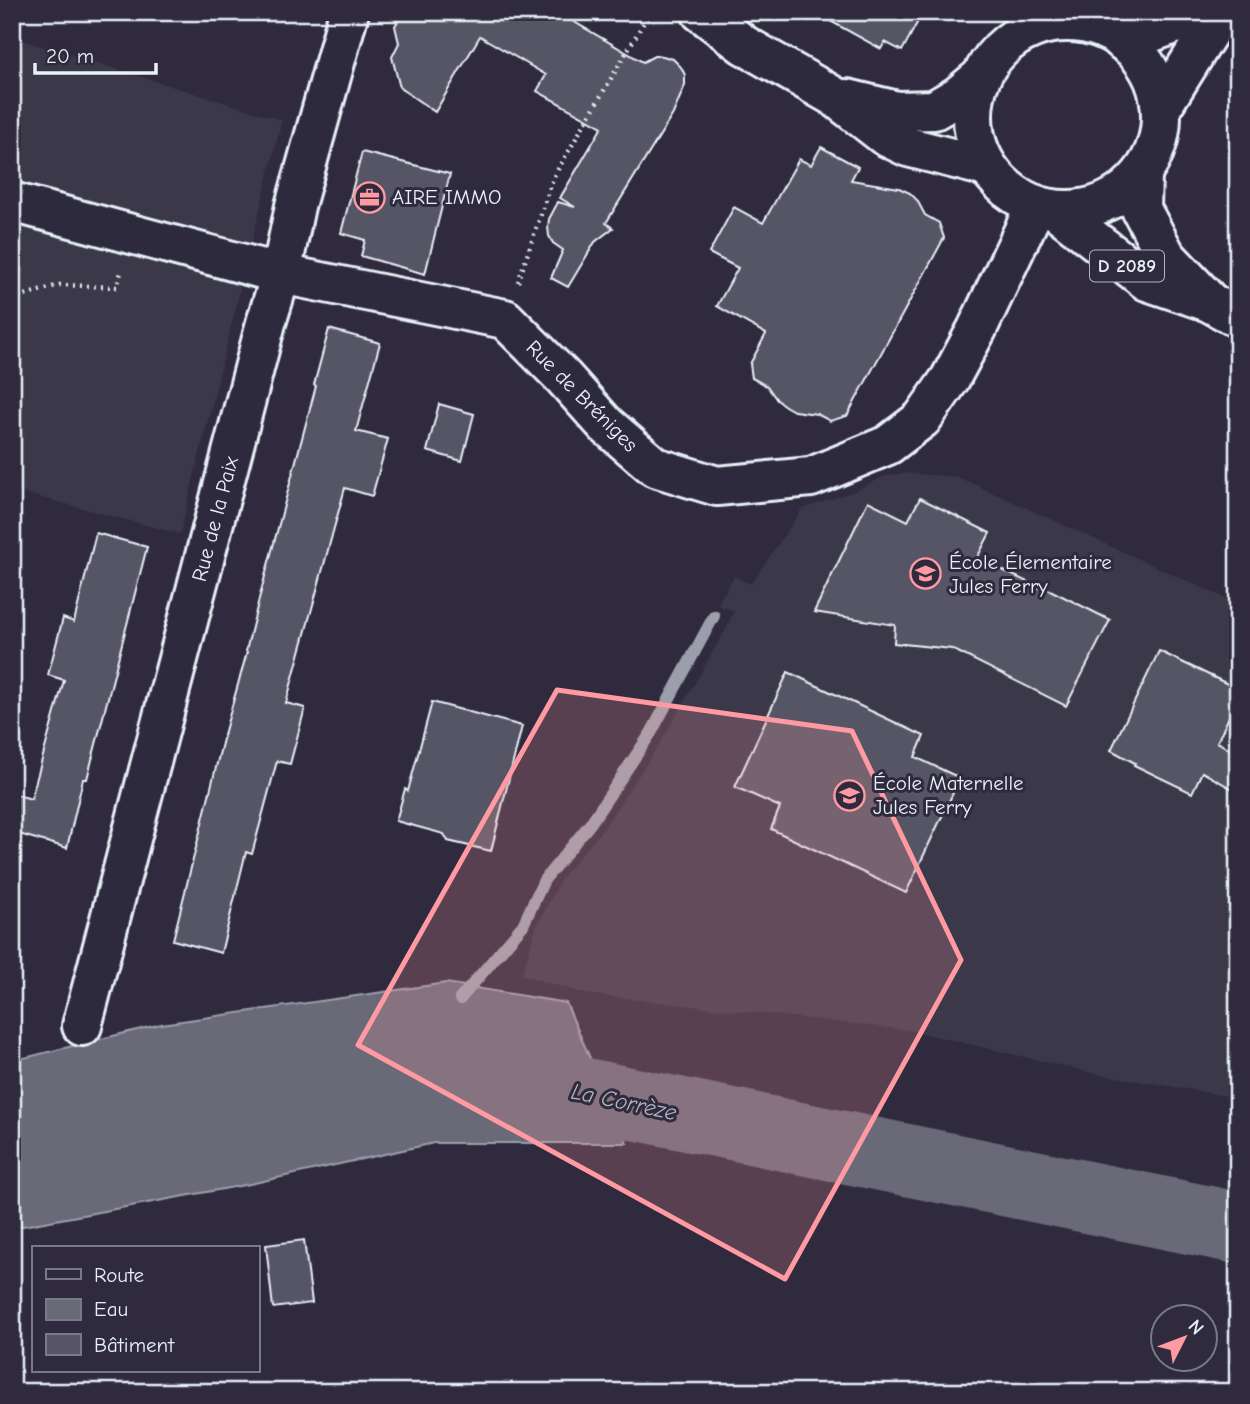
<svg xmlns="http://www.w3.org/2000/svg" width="1250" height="1404" font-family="'Comic Neue',sans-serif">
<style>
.built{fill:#3b3749}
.water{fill:#696978;stroke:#9c9fab;stroke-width:2}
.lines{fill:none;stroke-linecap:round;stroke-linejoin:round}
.stream{stroke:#9c9fab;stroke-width:12}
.river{stroke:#696978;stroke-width:72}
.building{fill:#575565;stroke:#e8f1f8;stroke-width:2}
.minor-casing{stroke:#e8f1f8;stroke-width:44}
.major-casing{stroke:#e8f1f8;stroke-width:44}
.path{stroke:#e8f1f8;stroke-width:4.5;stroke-dasharray:2 5;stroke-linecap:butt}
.minor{stroke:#2f2a3d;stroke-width:38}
.major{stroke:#2f2a3d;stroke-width:38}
.marked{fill:#ff9aa2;fill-opacity:0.2;stroke:#ff9aa2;stroke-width:5;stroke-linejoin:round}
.labels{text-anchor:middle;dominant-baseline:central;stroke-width:6;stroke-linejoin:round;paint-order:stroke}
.shield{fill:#2f2a3d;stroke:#b0b5c0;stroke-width:2}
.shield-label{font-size:19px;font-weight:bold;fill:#e8f1f8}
.poi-label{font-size:21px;fill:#e8f1f8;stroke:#2f2a3d;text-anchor:start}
.street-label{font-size:21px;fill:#e8f1f8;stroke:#2f2a3d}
.water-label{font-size:23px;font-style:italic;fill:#afb4be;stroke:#2f2a3d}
</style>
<rect width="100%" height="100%" fill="#2f2a3d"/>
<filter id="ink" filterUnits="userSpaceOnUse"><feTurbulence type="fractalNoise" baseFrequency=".0143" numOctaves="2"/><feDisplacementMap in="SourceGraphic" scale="14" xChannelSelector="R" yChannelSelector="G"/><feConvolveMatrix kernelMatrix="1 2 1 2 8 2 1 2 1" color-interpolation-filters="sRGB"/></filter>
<g filter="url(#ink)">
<!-- built -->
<g class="built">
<path d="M12,37l270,83 -102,414 -168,-44z"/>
<path d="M904,473l54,4 280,127v149l-17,29 17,10v306l-146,-25 -184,-43 -322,-36 -64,-19 14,-48 26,-50 41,-48 59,-89 64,-111 8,-18 -17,-6 17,-29 17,8 51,-75 52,-18 31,-15z"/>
</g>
<!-- water -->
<path class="water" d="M446,983l120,20 61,140h-193l-184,41 -238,44v-167l149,-37z"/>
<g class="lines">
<!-- stream -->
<path class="stream" d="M460,999l63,-74 21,-45 46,-56 61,-91 63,-117"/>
<!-- river -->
<path class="river" d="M512,1079l726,149"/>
</g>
<!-- building -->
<g class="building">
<path d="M403,12h154l86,50 11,-6h9l10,3 8,8 4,8v10l-12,29 -67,109 7,5 -18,14 -27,45 -17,-9 12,-28 -10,-7 -4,-7 -1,-9 1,-8 9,-17 17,5 -15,-9 42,-71 -65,-36 9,-16 -66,-39 -45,76 -35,-24 -8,-31 7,-14 -4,-17z"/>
<path d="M814,12h109l-21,39 -17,-9 -4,7z"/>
<path d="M821,147l37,20 -7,13 48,8 11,5 7,7 8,15 14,8 5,15 -97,178 -17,5 -13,-7 -23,-3 -9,-5 -8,-6 -10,-14 -15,-8 -2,-14 16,-30 -49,-28 21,-38 -29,-15 25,-46 29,16 36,-64 12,6z"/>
<path d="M362,152l88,22 -25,100 -64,-18 4,-16 -24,-7z"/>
<path d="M329,329l51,14 -24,88 32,8 -16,57 -27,-8 -59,215 19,5 -15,56 -13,-3 -25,93 -6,-2 -25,101 -48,-13 52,-209 22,-79 -1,-1 14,-56 56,-209 -2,-1z"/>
<path d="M439,404l35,10 -12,47 -35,-10z"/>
<path d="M920,498l70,35 -13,25 63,30 2,-2 68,34 -44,86 -114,-57 -58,-6 1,-18 -81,-13 54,-111 40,20z"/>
<path d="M96,533l51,14 -60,232h-4l-16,69 -55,-16v-39l19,6 33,-119 -16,-5 15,-57 11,4z"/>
<path d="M1159,651l79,38v9l-21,44 21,12v38l-36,-20 -10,21 -58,-28 1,-2 -24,-13z"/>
<path d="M788,672l136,64 -9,21 45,21 -54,115 -135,-64 9,-22 -45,-20z"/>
<path d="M432,702l90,24 -31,125 -43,-10 -4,-7 -48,-13 9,-32 3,2z"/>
<path d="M304,1240l8,63 -39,5 -7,-63z"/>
</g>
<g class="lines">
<defs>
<g id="minor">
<path d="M701,12l43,33 91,52 50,39 23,11 79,20"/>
<path d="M847,99l50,12 37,-1 24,-14 23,-19"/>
<path d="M12,202l269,72 224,45 58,58 43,48 49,42 62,19 94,-9 77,-32 34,-26 28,-40 27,-50 59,-124"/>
<path d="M82,1026l184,-703 15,-49 14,-68 54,-194"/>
</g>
<g id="major">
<circle cx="1067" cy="116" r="94"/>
<path d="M1124,42l84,-30"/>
<path d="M1161,108l60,-96"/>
<path d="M1142,174l-1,35 25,47 42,44"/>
<path d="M1056,210l91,71 62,21 29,16"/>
</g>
</defs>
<!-- minor casing -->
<use href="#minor" class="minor-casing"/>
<!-- major casing -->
<use href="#major" class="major-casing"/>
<!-- path -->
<g class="path">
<path d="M518,282l36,-106 96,-164"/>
<path d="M12,299l47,-14 58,2 4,-15"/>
</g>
<!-- minor -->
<use href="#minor" class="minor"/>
<!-- major -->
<use href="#major" class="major"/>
</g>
</g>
<!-- marked area -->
<path class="marked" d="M557,690l295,41 109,229 -176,319 -427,-234z"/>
<!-- icons -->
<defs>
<symbol id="office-ring" viewBox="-11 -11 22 22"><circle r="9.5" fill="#2f2a3d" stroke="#ff9aa2" stroke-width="1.5"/><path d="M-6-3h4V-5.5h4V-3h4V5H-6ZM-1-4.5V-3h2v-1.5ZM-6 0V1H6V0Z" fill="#ff9aa2"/></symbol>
<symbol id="school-ring" viewBox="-11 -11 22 22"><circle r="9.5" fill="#2f2a3d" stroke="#ff9aa2" stroke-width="1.5"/><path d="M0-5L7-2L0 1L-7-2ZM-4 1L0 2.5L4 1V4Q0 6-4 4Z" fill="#ff9aa2"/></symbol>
</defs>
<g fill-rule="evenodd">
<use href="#office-ring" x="352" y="180" width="35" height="35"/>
<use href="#school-ring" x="908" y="556" width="35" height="35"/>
<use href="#school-ring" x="832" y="778" width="35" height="35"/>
</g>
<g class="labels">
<!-- shield labels -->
<rect class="shield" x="1090" y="250.5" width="74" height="31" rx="5"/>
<g class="shield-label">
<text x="1127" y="266">D 2089</text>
</g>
<!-- poi labels -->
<g class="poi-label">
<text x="392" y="197">AIRE IMMO</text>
<text x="949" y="562">École Élementaire<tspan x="949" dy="24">Jules Ferry</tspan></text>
<text x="873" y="783">École Maternelle<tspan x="873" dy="24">Jules Ferry</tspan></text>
</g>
<!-- street labels -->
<g class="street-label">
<text transform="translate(582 396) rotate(45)">Rue de Bréniges</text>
<text transform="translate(215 519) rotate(-75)">Rue de la Paix</text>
</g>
<!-- water labels -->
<g class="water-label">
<text transform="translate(624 1102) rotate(12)">La Corrèze</text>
</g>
</g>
<!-- margin -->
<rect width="1250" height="1404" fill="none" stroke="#2f2a3d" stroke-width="42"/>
<rect x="21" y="21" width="1208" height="1362" fill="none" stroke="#e8f1f8" stroke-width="2.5" filter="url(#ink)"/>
<!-- legend -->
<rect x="32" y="1246" width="228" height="126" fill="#2f2a3d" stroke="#797a88" stroke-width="2"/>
<rect x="46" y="1269" width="35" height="10" fill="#2f2a3d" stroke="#797a88" stroke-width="2"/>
<text x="94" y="1282" font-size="21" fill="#e8f1f8">Route</text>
<rect x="46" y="1299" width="35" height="21" fill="#696978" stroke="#797a88" stroke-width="2"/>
<text x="94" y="1316" font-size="21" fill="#e8f1f8">Eau</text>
<rect x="46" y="1334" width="35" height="21" fill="#575565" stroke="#797a88" stroke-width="2"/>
<text x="94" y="1352" font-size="21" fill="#e8f1f8">Bâtiment</text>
<!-- north arrow -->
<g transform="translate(1184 1338) rotate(48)"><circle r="33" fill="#2f2a3d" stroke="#797a88" stroke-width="2"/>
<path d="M0-5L12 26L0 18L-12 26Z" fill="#ff9aa2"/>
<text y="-10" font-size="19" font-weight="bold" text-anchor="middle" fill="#e8f1f8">N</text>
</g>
<!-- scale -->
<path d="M35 63v10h121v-10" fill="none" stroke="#e8f1f8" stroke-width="3.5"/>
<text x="46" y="63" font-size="21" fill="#e8f1f8" stroke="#2f2a3d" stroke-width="5" paint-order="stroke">20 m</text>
</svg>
